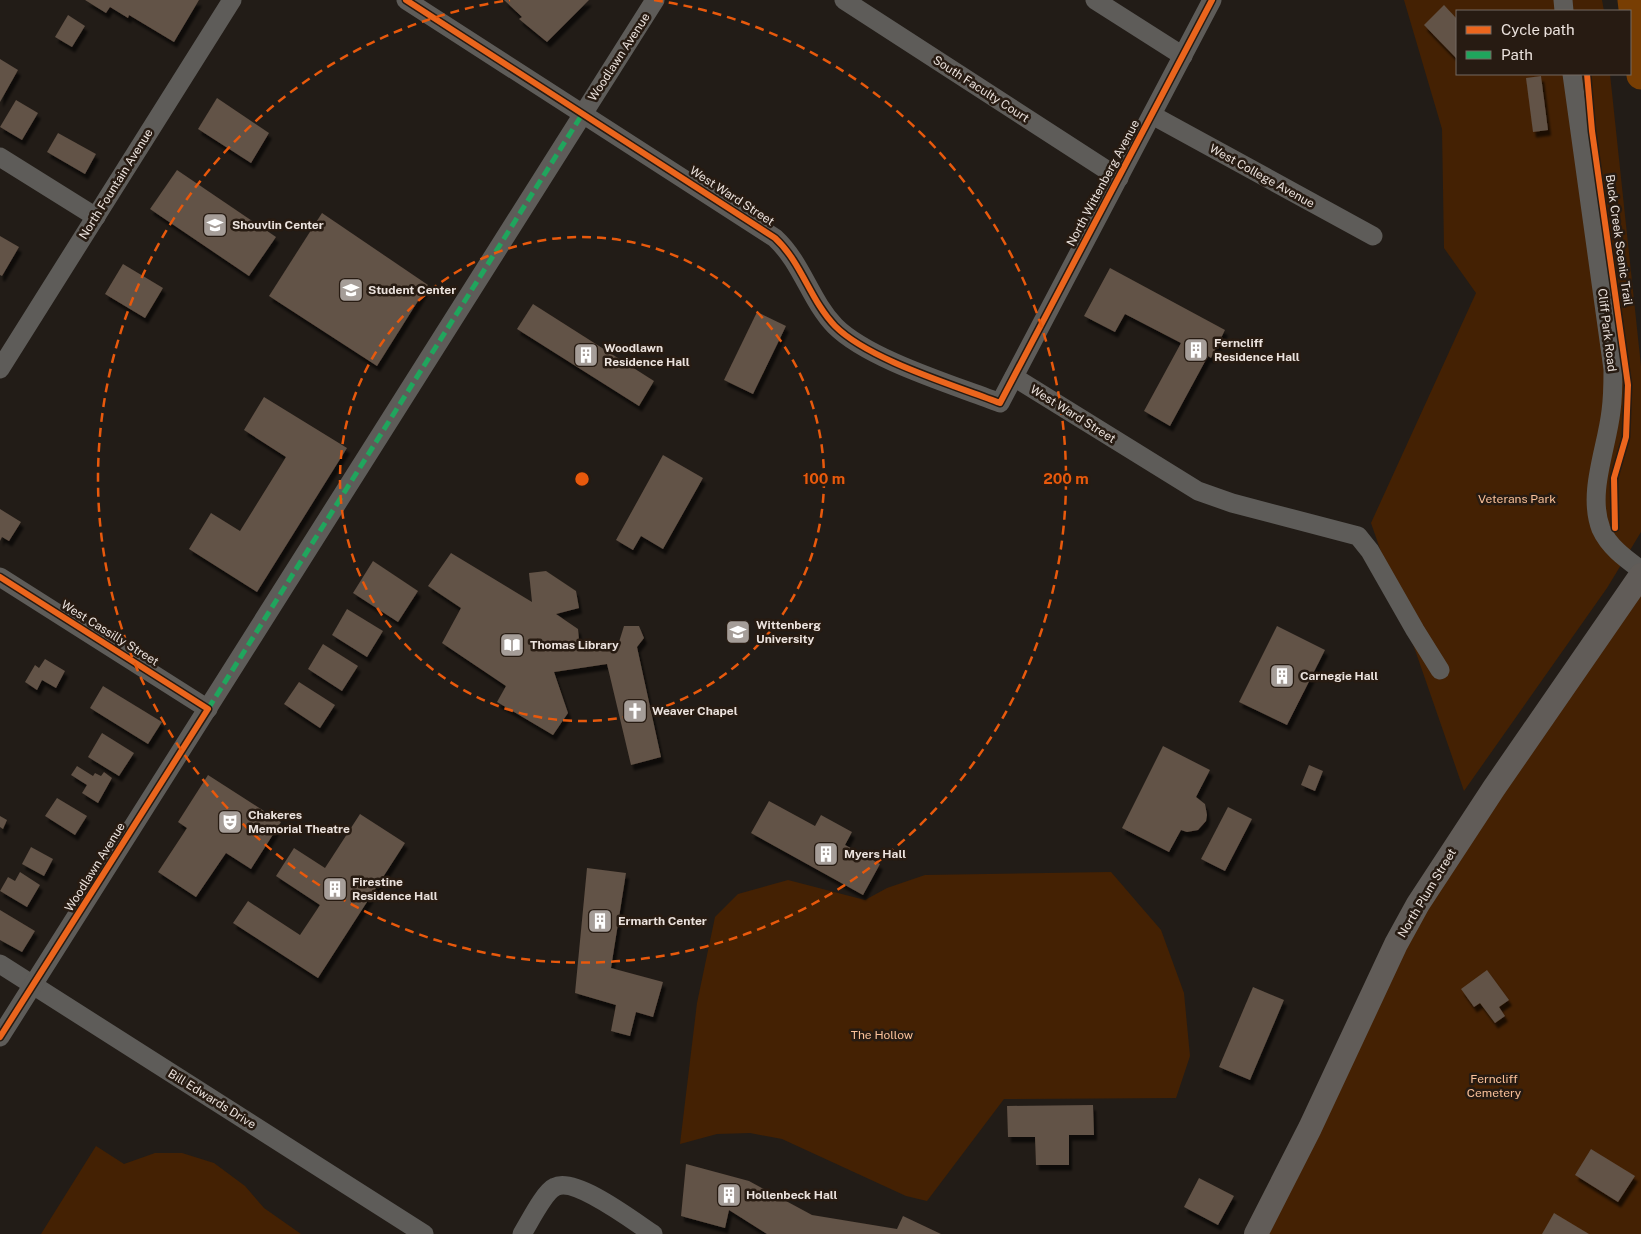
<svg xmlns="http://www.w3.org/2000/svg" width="1641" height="1234" font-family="'Public Sans',sans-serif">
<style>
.green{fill:#442103}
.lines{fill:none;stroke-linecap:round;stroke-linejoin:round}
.river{stroke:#783e03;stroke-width:29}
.building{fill:#625246;filter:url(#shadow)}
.minor{stroke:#5e5c59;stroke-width:19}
.major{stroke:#615c58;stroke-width:24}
.quiet{stroke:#20a55d;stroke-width:5;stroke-dasharray:10 5;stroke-linecap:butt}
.cycleway-casing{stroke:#271b12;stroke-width:9}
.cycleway{stroke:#eb651d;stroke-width:6}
.ring{fill:none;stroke:#e8590c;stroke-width:2.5;stroke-dasharray:9 6}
.labels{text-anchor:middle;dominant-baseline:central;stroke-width:5;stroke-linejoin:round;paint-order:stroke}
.street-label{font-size:12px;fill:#ebe2dd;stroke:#271b12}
.poi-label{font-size:12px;font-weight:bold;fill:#ebe2dd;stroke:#271b12;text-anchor:start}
.park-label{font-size:12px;fill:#f9c099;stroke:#271b12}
.centre{fill:#e8590c;stroke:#271b12;stroke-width:2.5}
.ring-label{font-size:15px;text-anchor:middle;font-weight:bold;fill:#e8590c;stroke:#271b12;stroke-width:5;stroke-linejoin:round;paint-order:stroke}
</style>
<defs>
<filter id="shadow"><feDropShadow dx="3" dy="5.5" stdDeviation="1" flood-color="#0009"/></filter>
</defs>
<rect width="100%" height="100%" fill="#221c17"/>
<!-- green -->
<g class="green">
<path d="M1404,0h198l2,11h-147v63h153l31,292v166l-34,56 -143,203 -93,-268 105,-230 -32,-45 -2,-119z"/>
<path d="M1641,575v659h-385l140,-290z"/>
<path d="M1111,872l50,58 23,63 6,63 -14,42 -172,1 -77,102 -21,-5 -124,-57 -32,-6 -33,1 -37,10 17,-141 18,-86 23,-23 50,-14 77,20 22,-12 38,-13z"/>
<path d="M96,1146l28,18 31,-11h27l32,10 31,23 19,22 37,26h-260z"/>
</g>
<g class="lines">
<!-- river -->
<path class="river" d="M1632,0l9,75"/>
</g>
<!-- building -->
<g class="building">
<path d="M85,0h114l-25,42 -45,-27 -1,3 -18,-11 -4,6z"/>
<path d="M504,0h85l-42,42 -28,-23 3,-2z"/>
<path d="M1444,5l13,14v40l-33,-34z"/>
<path d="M68,15l17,11 -13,21 -17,-10z"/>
<path d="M0,59l18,11 -18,32z"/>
<path d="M1541,76l7,54 -15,2 -7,-54z"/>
<path d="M217,98l52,35 -18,30 -53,-34z"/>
<path d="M16,100l22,13 -16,27 -22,-13z"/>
<path d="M58,133l38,21 -11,20 -38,-22z"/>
<path d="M177,170l99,67 -27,39 -99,-67z"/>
<path d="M322,213l106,72 -51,81 -108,-70z"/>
<path d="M0,236l19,11 -17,29 -2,-1z"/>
<path d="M123,264l40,24 -18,30 -40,-24z"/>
<path d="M1110,268l115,62 -14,28 -3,-2 -38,70 -26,-15 37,-68 -56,-29 -10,18 -31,-16z"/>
<path d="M533,304l121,77 -15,25 -122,-77z"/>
<path d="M757,312l29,14 -33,68 -29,-14z"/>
<path d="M264,397l83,51 -90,144 -68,-43 22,-36 29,18 46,-74 -42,-27z"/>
<path d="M663,455l40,23 -40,71 -22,-13 -8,14 -17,-10z"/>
<path d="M0,509l21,13 -12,19 -7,-4 -2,4z"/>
<path d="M451,553l81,49 -3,-29 17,-2 30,20 3,17 -23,6 22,15 2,22 39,-9 5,-16h15l5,12 -7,9 24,110 -30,8 -24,-101 -53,8 14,41 -15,22 -56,-33 9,-16 -64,-43 19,-35 -33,-22z"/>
<path d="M373,561l45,30 -20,31 -45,-29z"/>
<path d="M347,609l36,22 -16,26 -35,-22z"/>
<path d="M1277,626l48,24 -38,75 -48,-23z"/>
<path d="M323,644l35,22 -16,25 -34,-22z"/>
<path d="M45,659l20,12 -9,17 -14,-8 -5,10 -12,-8 10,-17 4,3z"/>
<path d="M299,682l36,23 -15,23 -36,-24z"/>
<path d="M103,686l59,36 -14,22 -58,-36z"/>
<path d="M102,733l32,20 -15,23 -31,-19z"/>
<path d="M1163,746l47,24 -14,27 9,7 2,11 -1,6 -8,9 -11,2 -6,-2 -12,22 -47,-24z"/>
<path d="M1309,765l14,6 -8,20 -14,-6z"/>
<path d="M77,766l16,10 2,-3 6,3 3,-4 8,6 -14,25 -16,-10 5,-8 -16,-10z"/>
<path d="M208,775l73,47 -30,47 -25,-16 -30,44 -38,-25 29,-44 -9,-6z"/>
<path d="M57,798l30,18 -12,19 -30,-19z"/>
<path d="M769,801l46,25 6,-11 31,17 -7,13 35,19 -17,31 -112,-62z"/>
<path d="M1228,807l24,12 -27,52 -24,-12z"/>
<path d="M360,814l45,29 -87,135 -85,-55 15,-22 52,34 20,-30 -44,-29 18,-28 31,20z"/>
<path d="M0,816l7,4 -4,9 -3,-2z"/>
<path d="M31,847l22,12 -9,17 -22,-12z"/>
<path d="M587,868l39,5 -15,95 52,14 -10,35 -17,-5 -6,24 -19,-5 5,-26 -41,-12z"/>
<path d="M20,872l20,13 -13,22 -27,-16 8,-14 7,4z"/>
<path d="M0,910l35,21 -13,21 -22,-12z"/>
<path d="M1487,970l22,30 -10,7 6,9 -10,7 -15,-20 -6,4 -13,-18z"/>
<path d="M1253,987l31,13 -34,80 -31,-13z"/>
<path d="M1093,1105l1,30h-25v30h-33l-1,-28h-27l-1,-31z"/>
<path d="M1591,1149l44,27 -17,26 -43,-27z"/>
<path d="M686,1164l63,17 63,34 85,14 6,-13 38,18h-174l-38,-24 -4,18 -44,-12z"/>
<path d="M1199,1178l35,18 -16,29 -34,-18z"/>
<path d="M1554,1213l35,21h-47z"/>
</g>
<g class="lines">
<!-- minor -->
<g class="minor">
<path d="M406,0l369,238c27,25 35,62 60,88 34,34 119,59 165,77l212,-403"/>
<path d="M844,0l275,178"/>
<path d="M1095,0l88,56"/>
<path d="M1563,0l1,11"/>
<path d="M1572,74l41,295c0,14 0,28 -2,42 -4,37 -24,82 -10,118 8,18 25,30 40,41"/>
<path d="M1152,115l221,121"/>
<path d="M0,157l96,60"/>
<path d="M0,369l232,-369"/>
<path d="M1014,377l184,114 34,12 126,33 12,15 45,79 25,40"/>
<path d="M0,577l208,132"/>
<path d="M0,964l424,270"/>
<path d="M0,1037l655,-1037"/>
<path d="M522,1234c7,-11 22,-42 33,-47 20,-11 81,36 98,47"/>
</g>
<!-- major -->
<path class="major" d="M1256,1234l54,-106 86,-184 22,-40 76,-116 147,-213"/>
<!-- quiet -->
<path class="quiet" d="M208,709l375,-596"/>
<defs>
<g id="cycleway">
<path d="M406,0l369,238c27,25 35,62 60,88 34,34 119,59 165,77l212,-403"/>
<path d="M1587,74l5,57 36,254 -2,52 -12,41 1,50"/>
<path d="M0,577l208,132 -208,328"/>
</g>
</defs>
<!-- cycleway casing -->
<use href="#cycleway" class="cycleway-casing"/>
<!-- cycleway -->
<use href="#cycleway" class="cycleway"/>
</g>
<!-- distance rings -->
<g class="ring">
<circle cx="582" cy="479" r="242"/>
<path d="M654 0A484 484 0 1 1 510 0"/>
</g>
<!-- icons -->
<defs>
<symbol id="university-square" viewBox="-11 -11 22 22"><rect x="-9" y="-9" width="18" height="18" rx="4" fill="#a59d98" stroke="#271b12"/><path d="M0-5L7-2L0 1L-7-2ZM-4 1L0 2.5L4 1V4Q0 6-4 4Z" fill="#fff"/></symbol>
<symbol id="building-square" viewBox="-11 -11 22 22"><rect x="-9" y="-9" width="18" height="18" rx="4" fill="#a59d98" stroke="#271b12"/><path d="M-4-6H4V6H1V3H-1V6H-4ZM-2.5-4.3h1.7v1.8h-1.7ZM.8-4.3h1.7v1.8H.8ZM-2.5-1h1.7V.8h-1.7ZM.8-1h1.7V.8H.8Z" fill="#fff"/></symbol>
<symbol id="library-square" viewBox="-11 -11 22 22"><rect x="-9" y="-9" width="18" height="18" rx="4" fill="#a59d98" stroke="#271b12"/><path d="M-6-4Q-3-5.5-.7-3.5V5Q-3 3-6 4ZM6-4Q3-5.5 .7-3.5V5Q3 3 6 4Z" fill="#fff"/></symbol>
<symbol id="church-square" viewBox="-11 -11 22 22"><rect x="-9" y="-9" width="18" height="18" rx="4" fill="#a59d98" stroke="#271b12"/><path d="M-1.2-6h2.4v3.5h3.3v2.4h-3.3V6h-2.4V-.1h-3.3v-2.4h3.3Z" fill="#fff"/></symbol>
<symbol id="theatre-square" viewBox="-11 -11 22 22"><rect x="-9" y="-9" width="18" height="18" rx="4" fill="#a59d98" stroke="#271b12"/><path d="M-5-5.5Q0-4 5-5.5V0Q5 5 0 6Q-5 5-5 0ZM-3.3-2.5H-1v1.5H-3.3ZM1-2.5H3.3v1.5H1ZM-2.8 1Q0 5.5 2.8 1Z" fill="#fff"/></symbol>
</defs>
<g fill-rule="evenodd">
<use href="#university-square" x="201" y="211" width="28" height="28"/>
<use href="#university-square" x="337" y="276" width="28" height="28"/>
<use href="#building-square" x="1182" y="336" width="28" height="28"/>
<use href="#building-square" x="572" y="341" width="28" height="28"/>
<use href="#university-square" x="724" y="618" width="28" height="28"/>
<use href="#library-square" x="498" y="631" width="28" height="28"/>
<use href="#building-square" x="1268" y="662" width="28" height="28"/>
<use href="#church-square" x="621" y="697" width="28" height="28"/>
<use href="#theatre-square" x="216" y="808" width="28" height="28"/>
<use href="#building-square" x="812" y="840" width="28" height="28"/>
<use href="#building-square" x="321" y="875" width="28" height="28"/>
<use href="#building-square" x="586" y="907" width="28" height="28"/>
<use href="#building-square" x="715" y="1181" width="28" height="28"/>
</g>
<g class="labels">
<!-- street labels -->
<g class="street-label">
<text transform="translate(619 57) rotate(-57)">Woodlawn Avenue</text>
<text transform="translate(981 89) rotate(33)">South Faculty Court</text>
<text transform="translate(1262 176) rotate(29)">West College Avenue</text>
<text transform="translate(1103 183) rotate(-62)">North Wittenberg Avenue</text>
<text transform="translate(116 184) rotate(-58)">North Fountain Avenue</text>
<text transform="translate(732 196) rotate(33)">West Ward Street</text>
<text transform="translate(1619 240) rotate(82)">Buck Creek Scenic Trail</text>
<text transform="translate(1607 330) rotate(83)">Cliff Park Road</text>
<text transform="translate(1073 414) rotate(32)">West Ward Street</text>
<text transform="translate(110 633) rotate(32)">West Cassilly Street</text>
<text transform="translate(95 867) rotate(-58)">Woodlawn Avenue</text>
<text transform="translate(1427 893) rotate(-59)">North Plum Street</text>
<text transform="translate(212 1099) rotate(32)">Bill Edwards Drive</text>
</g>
<!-- poi labels -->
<g class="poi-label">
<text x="232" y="225">Shouvlin Center</text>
<text x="368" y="290">Student Center</text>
<text x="1214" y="343">Ferncliff<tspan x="1214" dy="14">Residence Hall</tspan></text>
<text x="604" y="348">Woodlawn<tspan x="604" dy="14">Residence Hall</tspan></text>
<text x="756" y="625">Wittenberg<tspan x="756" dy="14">University</tspan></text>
<text x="530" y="645">Thomas Library</text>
<text x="1300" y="676">Carnegie Hall</text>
<text x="652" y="711">Weaver Chapel</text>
<text x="248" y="815">Chakeres<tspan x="248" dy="14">Memorial Theatre</tspan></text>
<text x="844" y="854">Myers Hall</text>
<text x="352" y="882">Firestine<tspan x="352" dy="14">Residence Hall</tspan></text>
<text x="618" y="921">Ermarth Center</text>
<text x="746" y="1195">Hollenbeck Hall</text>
</g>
<!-- park labels -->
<g class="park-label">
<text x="1517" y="499">Veterans Park</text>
<text x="882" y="1035">The Hollow</text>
<text x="1494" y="1079">Ferncliff<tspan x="1494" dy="14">Cemetery</tspan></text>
</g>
</g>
<circle cx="582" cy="479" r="8" class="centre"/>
<g class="ring-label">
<text x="824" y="484">100 m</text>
<text x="1066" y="484">200 m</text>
</g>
<!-- legend -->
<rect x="1456" y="10" width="175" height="65" fill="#271b12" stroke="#756b63"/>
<rect x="1466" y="26" width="25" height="8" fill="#eb651d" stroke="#756b63"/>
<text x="1501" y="35" font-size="15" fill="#ebe2dd">Cycle path</text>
<rect x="1466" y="51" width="25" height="8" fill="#20a55d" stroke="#756b63"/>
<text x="1501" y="60" font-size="15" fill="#ebe2dd">Path</text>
</svg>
